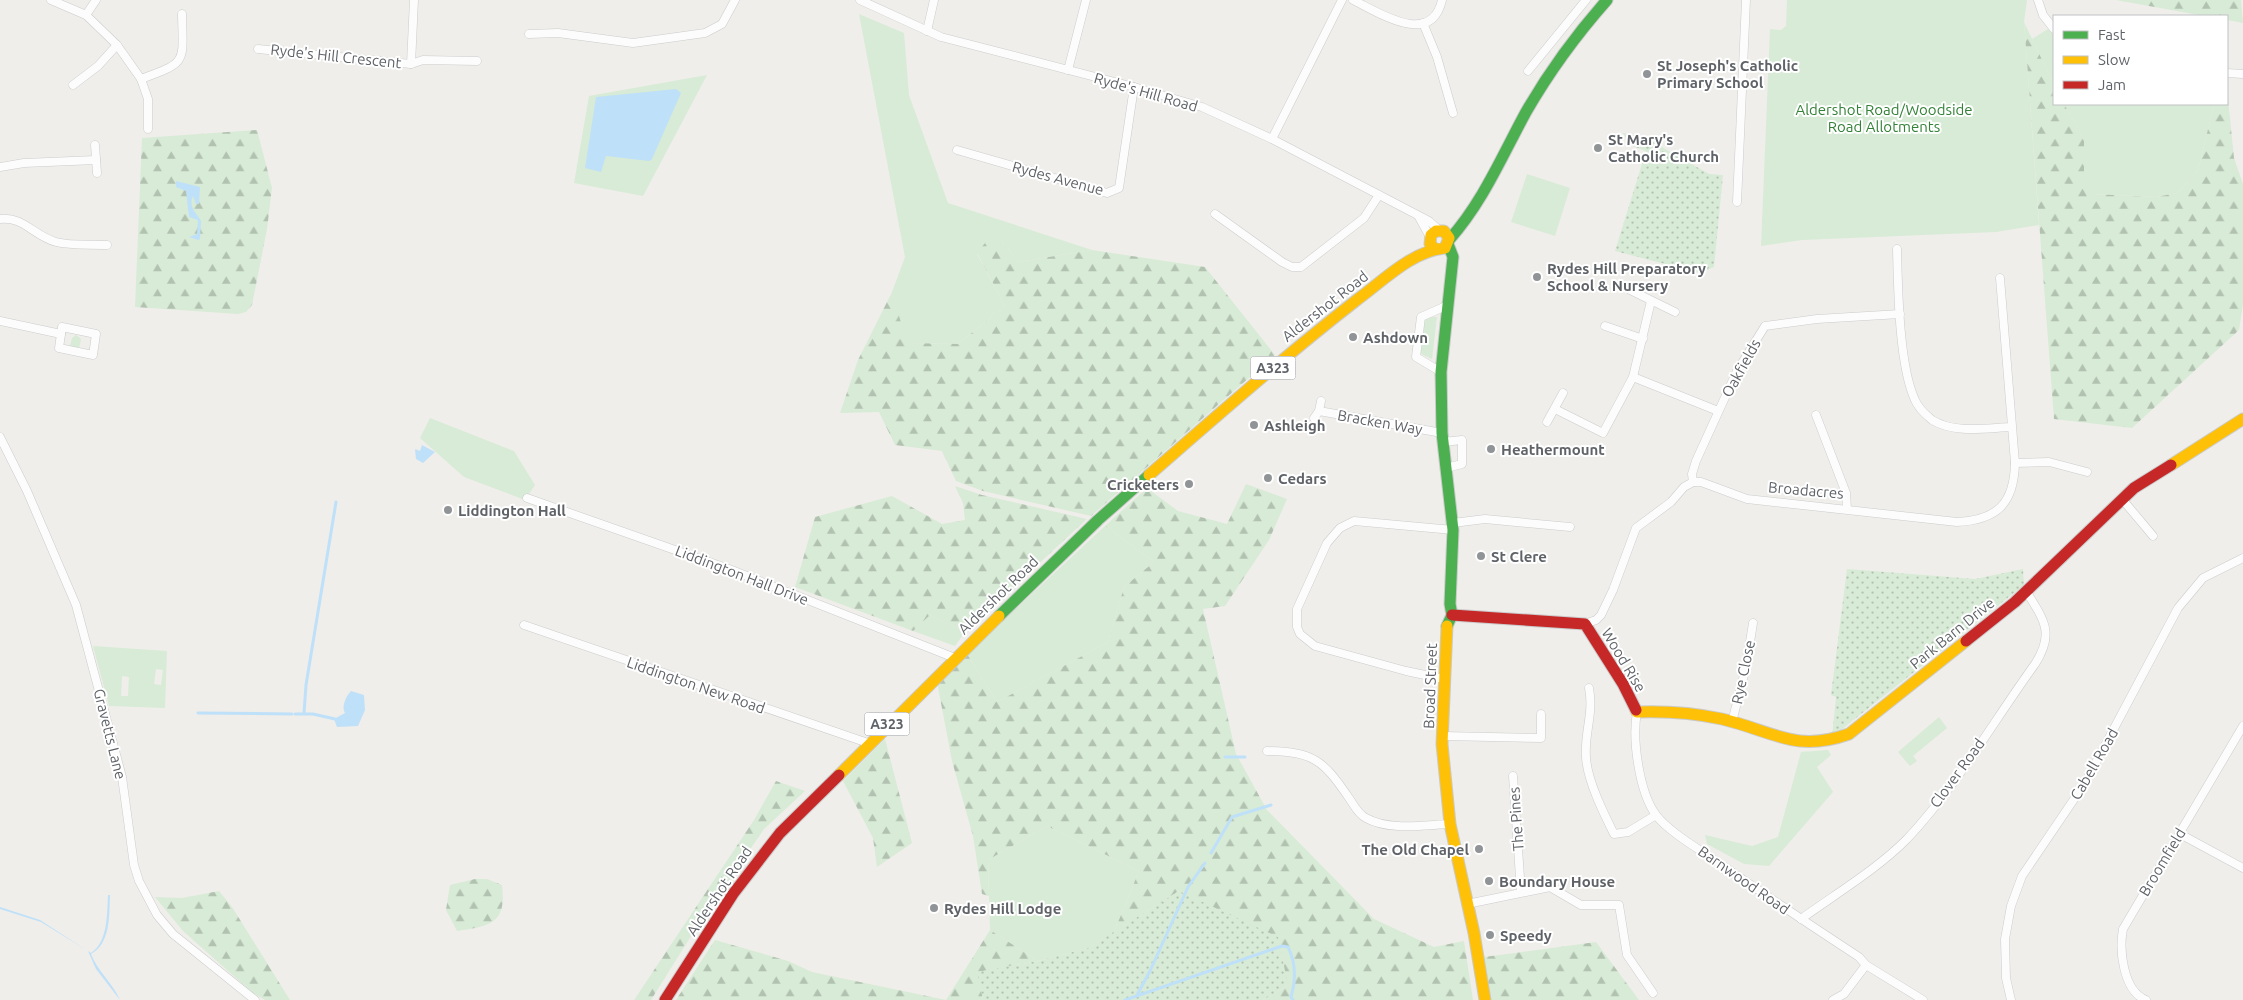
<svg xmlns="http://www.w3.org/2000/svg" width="2243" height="1000" font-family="Ubuntu,sans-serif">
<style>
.green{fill:#d8ebd6;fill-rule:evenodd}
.forest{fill:url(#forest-firs)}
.park{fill:url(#park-dots)}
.water{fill:#bfe0f9}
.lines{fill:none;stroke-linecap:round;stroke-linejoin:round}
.stream{stroke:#bfe0f9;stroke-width:3}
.street-casing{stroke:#cbcccc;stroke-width:9}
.fast-casing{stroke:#cacacb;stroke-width:13}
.slow-casing{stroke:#cacacb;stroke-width:13}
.jam-casing{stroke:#cacacb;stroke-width:13}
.street{stroke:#fdfcfc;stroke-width:8}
.fast{stroke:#4caf50;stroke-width:11}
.slow{stroke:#ffc107;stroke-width:11}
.jam{stroke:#c62828;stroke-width:11}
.poi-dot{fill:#919496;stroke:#fff;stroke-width:2}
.labels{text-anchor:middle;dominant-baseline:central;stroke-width:4;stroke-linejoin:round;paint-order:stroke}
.shield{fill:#fff;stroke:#8f9295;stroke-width:1}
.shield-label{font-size:14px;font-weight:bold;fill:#5f6368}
.street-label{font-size:15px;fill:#5f6368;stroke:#fff}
.poi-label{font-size:15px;font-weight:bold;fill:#5f6368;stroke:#fff;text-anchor:start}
.park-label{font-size:15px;fill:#348238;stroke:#fff}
</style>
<defs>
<pattern id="forest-firs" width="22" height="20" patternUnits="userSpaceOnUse" patternTransform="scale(1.25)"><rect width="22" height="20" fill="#d8ebd6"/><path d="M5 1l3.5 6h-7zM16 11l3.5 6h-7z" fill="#b2c2b1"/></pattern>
<pattern id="park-dots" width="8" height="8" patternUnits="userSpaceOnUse" patternTransform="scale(1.25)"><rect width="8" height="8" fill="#d8ebd6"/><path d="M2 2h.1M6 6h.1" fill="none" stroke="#b2c2b1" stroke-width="1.8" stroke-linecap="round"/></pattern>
</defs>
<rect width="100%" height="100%" fill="#efeeea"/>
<!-- green -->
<g class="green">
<path d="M1787,0h240l-3,22 15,203 -43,7 -194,8 -41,6 9,-217 11,1 5,-4z"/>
<path d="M859,14l45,19 5,62 39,108 144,47 -74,12 -16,-21 -25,13 28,52 -47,38 -52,-1 -14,-51 13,-35z"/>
<path d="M2048,29l6,7v49l-22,-46z"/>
<path d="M707,75l-64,121 -69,-13 15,-87z"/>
<path d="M2064,104h150l-16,67 -21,22 -21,4 -64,-3 -8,-9v-46z"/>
<path d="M1527,174l43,14 -15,48 -44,-14z"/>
<path d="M1421,317h16l-5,42 -15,-7z"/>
<path d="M76,335l5,4 -2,10 -6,1 -3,-4 2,-8z"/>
<path d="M430,418l84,33 21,34 -10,15 -61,-23 -44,-39z"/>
<path d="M1105,526l49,36 -30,25 -16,55 -111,60 -30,-48z"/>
<path d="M930,615l35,17 -10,14 -42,-15z"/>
<path d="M93,646l74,5 -2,57 -56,-2zM156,669l7,1 -2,15 -7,-1zM122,676l7,1 -1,19h-7z"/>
<path d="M1939,717l8,11 -34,28 4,5 -7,5 -12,-14z"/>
<path d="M1828,750l3,5 -14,12 16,25 -64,74 -25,-2 -37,-20 -2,-9 47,11 26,-9 23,-85z"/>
<path d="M1047,826l92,45 -25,61 -26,16 -50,13 -48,-31 -2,-70z"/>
</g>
<!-- forest -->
<g class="forest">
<path d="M2116,0h125l2,23 -16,-3v-4h-23z"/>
<path d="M2024,22l30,63v19h10l20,35v45l8,10 64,3 21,-4 21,-22 16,-67h13v-15l7,69 9,26v120l-4,26 -107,98 -78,-9z"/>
<path d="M257,130l15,58 -5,41 -15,76 -6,7 -8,2 -103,-7 7,-169z"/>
<path d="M989,238l13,3 16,21 74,-12 113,17 70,88 -184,161 -108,-25 -27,-10 -14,-30 -47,-6 -16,-33 -39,1 18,-53 34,-68 15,51 51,1 47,-38 -28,-53z"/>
<path d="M1246,484l41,15 -18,41 -44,66 -22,3 33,145 31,56 107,109 60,28 30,-6 9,59h-210l25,-15 -109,-94 -65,41 25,-61 -92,-45 -59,34 1,36 -7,-2 -9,-58 -21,-75 -15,-79 30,-28 30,48 111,-60 16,-55 30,-25 -49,-36 42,-38 31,23 49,13z"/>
<path d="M955,486l27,9 105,24 -122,113 -35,-17 -17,16 -118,-44 20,-70 77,-21 50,28 23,-4 -2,-17z"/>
<path d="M885,739l27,104 -35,24 -4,-29 -30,-57z"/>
<path d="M776,781l29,10 -41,38 -73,107 -40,64h-17l120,-180z"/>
<path d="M475,879h12l15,6c5,39 -12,41 -45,46l-11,-21 4,-25z"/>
<path d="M219,891l13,16 58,93h-25l-12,-7 -70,-62 -28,-34 27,1z"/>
<path d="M990,930l48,31 -60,11 5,28h-307l39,-60 73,21 24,11 134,28z"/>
<path d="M1596,942l43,58h-148l-7,-43z"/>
</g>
<!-- park -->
<g class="park">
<path d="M1623,133l23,5 63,36 14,1 -9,92 -14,6 -85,-22 31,-100 -16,-6z"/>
<path d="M1847,569l128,10 48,-10 1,16 -192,152 4,-40 -5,-2z"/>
<path d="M1179,891l99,46 10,48 -25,15h-280l-6,-28 61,-11 50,-13z"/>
</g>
<!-- water -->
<g class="water">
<path d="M676,89l5,4 -29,66 -3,2 -43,-5 -5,16 -16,-4 11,-71z"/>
<path d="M176,181l24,6 -1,17h-3l-3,-8c-5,11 3,16 8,25l-1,18 -2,1 -9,-3 8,-3 1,-14 -9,-3 -3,-26 -10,-4z"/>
<path d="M422,445l13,7 -12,11 -7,-4 -1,-10 5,2z"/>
<path d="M351,691l13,4 1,15 -7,16 -21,1 -3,-8 11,-6c-4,-6 1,-17 6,-22z"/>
<path d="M108,895h2c-1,20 1,48 -19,59 7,18 21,28 29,46l-24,-31 -8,-18 -47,-29 -41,-13v-2l40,13 51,33c17,-11 16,-39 17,-58z"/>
</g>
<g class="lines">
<!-- stream -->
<g class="stream">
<path d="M198,713l94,1"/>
<path d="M304,713l2,-28 30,-183"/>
<path d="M295,714h18l22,5"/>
<path d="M1225,757h20"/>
<path d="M1211,853l21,-36 39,-12"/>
<path d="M1137,995l13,-24 38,-84 17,-24"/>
<path d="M1125,1000l157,-54 6,1c8,16 8,33 3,50l2,3"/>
</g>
<defs>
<g id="street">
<path d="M51,0l35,15 31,30 24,34 7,20v30"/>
<path d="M860,0l81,37 193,50 68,20 70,32 157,82 10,9"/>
<path d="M1353,0c25,12 78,48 89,0"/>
<path d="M2038,0l5,15 11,14"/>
<path d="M86,15l10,-15"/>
<path d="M1423,23l14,34 16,56"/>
<path d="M927,31l7,-31"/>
<path d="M529,34l29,-1 75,10 72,-10 17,-9 13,-24"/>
<path d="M258,49l153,15 12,-4 54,1"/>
<path d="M411,64l3,-64"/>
<path d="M1068,70l18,-70"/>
<path d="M1528,71l58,-71"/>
<path d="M2227,73l16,1"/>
<path d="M141,79c47,-17 42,-16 41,-65"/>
<path d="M73,85l25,-19 19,-21"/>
<path d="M1272,139l70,-139"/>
<path d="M95,145l2,28"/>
<path d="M957,150l150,43 12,-5 15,-101"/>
<path d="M0,167l24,-4 72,-3"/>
<path d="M1737,202l9,-202"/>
<path d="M1215,214l67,48 10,5h9l63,-49 15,-23"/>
<path d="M1419,217l11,20"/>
<path d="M0,219c23,-3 34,17 56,23 15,4 35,2 51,3"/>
<path d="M1897,249c1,40 2,117 18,151 3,8 11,15 17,20 23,14 54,8 79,7"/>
<path d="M1630,290l45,22"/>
<path d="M0,321l61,13"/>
<path d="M1605,326l38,13"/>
<path d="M62,327l34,7 -3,21 -34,-7z"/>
<path d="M1441,372l-25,-15 5,-40 25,-11"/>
<path d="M1633,377l85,34"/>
<path d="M1555,409l48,24 30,-56 18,-76"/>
<path d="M1319,411l123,22"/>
<path d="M1816,415l30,78 1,16"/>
<path d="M1314,418l5,-7 2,-10"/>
<path d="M1547,422l16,-29"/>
<path d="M0,437l27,54 49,114 46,172 12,88 5,16 18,34 16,19 82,66"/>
<path d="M1443,442l19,-2v24l-16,4"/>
<path d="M2015,463l34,-1 38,10"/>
<path d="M1693,482l-1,-8 4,-13 41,-90 28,-45 52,-7 83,-5"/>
<path d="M527,498l202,71 226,89"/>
<path d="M2122,499l31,37"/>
<path d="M1453,523l32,-4 85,8"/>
<path d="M1585,624l11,-4 5,-5 12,-25 23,-62 35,-26 13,-15 9,-5h8l46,17 210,23c40,-2 57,-18 58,-59l-15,-185"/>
<path d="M524,625l344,118"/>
<path d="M1444,679l-38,-8 -91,-25 -15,-12 -3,-7v-18l30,-66 13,-15 14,-7 99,9"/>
<path d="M1589,688c5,26 -5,45 -3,69 1,23 18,57 28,77l14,-2 28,-17"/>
<path d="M1637,712c-5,27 2,80 19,103 12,16 41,33 57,44 48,33 97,66 146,98l7,8 57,35"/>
<path d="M1732,722l14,-55 7,-44"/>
<path d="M1443,736l98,2v-24"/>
<path d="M1267,751c47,1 56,9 82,47 5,7 9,16 17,20 23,13 58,7 84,6"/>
<path d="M1513,776l8,116"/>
<path d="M2180,834l63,34"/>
<path d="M1467,904l83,-17 31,18h38l8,50 26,38"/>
<path d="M1801,919c36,-26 75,-49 106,-80 49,-52 86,-117 128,-175 20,-31 9,-44 -9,-73"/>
<path d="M1833,1000l11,-6 22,-29"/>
<path d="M2011,1000l-5,-22 -1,-39 6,-33 11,-30 63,-93 93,-175 25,-30 40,-20"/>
<path d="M2146,1000c-23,-9 -27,-50 -23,-71l120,-203"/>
</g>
<g id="fast">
<path d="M1449,240c34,-38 53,-84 77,-128 23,-40 50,-77 81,-112"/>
<path d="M999,616l99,-96 51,-45"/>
<path d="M1447,626l5,-11 -2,-11 3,-74 -11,-97 -1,-61 12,-115 -5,-13"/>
</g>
<g id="slow">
<path d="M2171,465l72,-46"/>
<path d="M1149,475c69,-60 137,-120 209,-176 26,-19 54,-48 87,-51l4,-10 -5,-7h-8l-5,4 -1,9 5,5"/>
<path d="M1447,626l-5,118 8,80 24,109 11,67"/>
<path d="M1636,710l1,2c28,-1 57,1 85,7 51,12 73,34 127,15l117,-93"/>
<path d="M839,775l160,-159"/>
</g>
<g id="jam">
<path d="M1452,615l133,9 38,60 13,26"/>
<path d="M1966,641l49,-39 119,-114 37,-23"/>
<path d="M665,1000l68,-106 47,-61 59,-58"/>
</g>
</defs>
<!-- street casing -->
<use href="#street" class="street-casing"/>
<!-- fast casing -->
<use href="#fast" class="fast-casing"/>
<!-- slow casing -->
<use href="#slow" class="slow-casing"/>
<!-- jam casing -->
<use href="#jam" class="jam-casing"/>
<!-- street -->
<use href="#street" class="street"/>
<!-- fast -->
<use href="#fast" class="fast"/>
<!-- slow -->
<use href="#slow" class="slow"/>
<!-- jam -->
<use href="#jam" class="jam"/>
</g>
<!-- markers -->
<g class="poi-dot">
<circle cx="1647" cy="74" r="5"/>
<circle cx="1598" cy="148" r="5"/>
<circle cx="1537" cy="277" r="5"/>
<circle cx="1353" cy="337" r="5"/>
<circle cx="1254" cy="425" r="5"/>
<circle cx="1491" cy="449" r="5"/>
<circle cx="1268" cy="478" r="5"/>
<circle cx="1189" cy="484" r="5"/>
<circle cx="448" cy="510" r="5"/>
<circle cx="1481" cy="556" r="5"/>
<circle cx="1479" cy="849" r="5"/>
<circle cx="1489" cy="881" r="5"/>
<circle cx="934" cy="908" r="5"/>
<circle cx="1490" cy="935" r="5"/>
</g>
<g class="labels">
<!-- shield labels -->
<g class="shield">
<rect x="1250.5" y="356.5" width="45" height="23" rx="4"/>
<rect x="864.5" y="712.5" width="45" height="23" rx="4"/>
</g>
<g class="shield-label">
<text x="1273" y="368">A323</text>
<text x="887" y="724">A323</text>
</g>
<!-- street labels -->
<g class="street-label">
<text transform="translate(336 56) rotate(6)">Ryde's Hill Crescent</text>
<text transform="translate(1146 92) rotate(16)">Ryde's Hill Road</text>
<text transform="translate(1058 178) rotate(15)">Rydes Avenue</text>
<text transform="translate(1325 306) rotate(-38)">Aldershot Road</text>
<text transform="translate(1741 368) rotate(-61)">Oakfields</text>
<text transform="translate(1380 422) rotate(10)">Bracken Way</text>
<text transform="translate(1806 490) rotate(5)">Broadacres</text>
<text transform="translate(742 575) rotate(21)">Liddington Hall Drive</text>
<text transform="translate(998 595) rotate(-44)">Aldershot Road</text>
<text transform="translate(1952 633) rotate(-39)">Park Barn Drive</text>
<text transform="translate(1624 660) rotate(59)">Wood Rise</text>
<text transform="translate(1743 672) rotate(-78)">Rye Close</text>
<text transform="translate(696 685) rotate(19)">Liddington New Road</text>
<text transform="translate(1430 686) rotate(-88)">Broad Street</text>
<text transform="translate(110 734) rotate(76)">Gravetts Lane</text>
<text transform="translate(2094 764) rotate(-60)">Cabell Road</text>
<text transform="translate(1957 773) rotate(-54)">Clover Road</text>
<text transform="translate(1516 819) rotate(-94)">The Pines</text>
<text transform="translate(2162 862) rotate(-59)">Broomfield</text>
<text transform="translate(1744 880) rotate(35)">Barnwood Road</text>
<text transform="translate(719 891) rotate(-56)">Aldershot Road</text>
</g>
<!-- poi labels -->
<g class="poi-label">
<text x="1657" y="65">St Joseph's Catholic<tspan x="1657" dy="17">Primary School</tspan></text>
<text x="1608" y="139">St Mary's<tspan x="1608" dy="17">Catholic Church</tspan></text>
<text x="1547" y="268">Rydes Hill Preparatory<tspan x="1547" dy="17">School &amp; Nursery</tspan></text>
<text x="1363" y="337">Ashdown</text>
<text x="1264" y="425">Ashleigh</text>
<text x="1501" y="449">Heathermount</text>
<text x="1278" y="478">Cedars</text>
<text x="1179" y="484" text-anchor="end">Cricketers</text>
<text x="458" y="510">Liddington Hall</text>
<text x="1491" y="556">St Clere</text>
<text x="1469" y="849" text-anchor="end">The Old Chapel</text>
<text x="1499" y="881">Boundary House</text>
<text x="944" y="908">Rydes Hill Lodge</text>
<text x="1500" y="935">Speedy</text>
</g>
<!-- park labels -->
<g class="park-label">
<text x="1884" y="109">Aldershot Road/Woodside<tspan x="1884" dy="17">Road Allotments</tspan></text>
</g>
</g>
<!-- legend -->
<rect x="2053" y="15" width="175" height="90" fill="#ffffff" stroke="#bfc1c3"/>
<rect x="2063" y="31" width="25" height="8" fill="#4caf50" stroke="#bfc1c3"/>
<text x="2098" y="40" font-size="15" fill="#5f6368">Fast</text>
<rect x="2063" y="56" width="25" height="8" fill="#ffc107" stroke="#bfc1c3"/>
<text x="2098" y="65" font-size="15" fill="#5f6368">Slow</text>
<rect x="2063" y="81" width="25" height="8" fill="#c62828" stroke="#bfc1c3"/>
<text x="2098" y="90" font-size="15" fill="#5f6368">Jam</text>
</svg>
